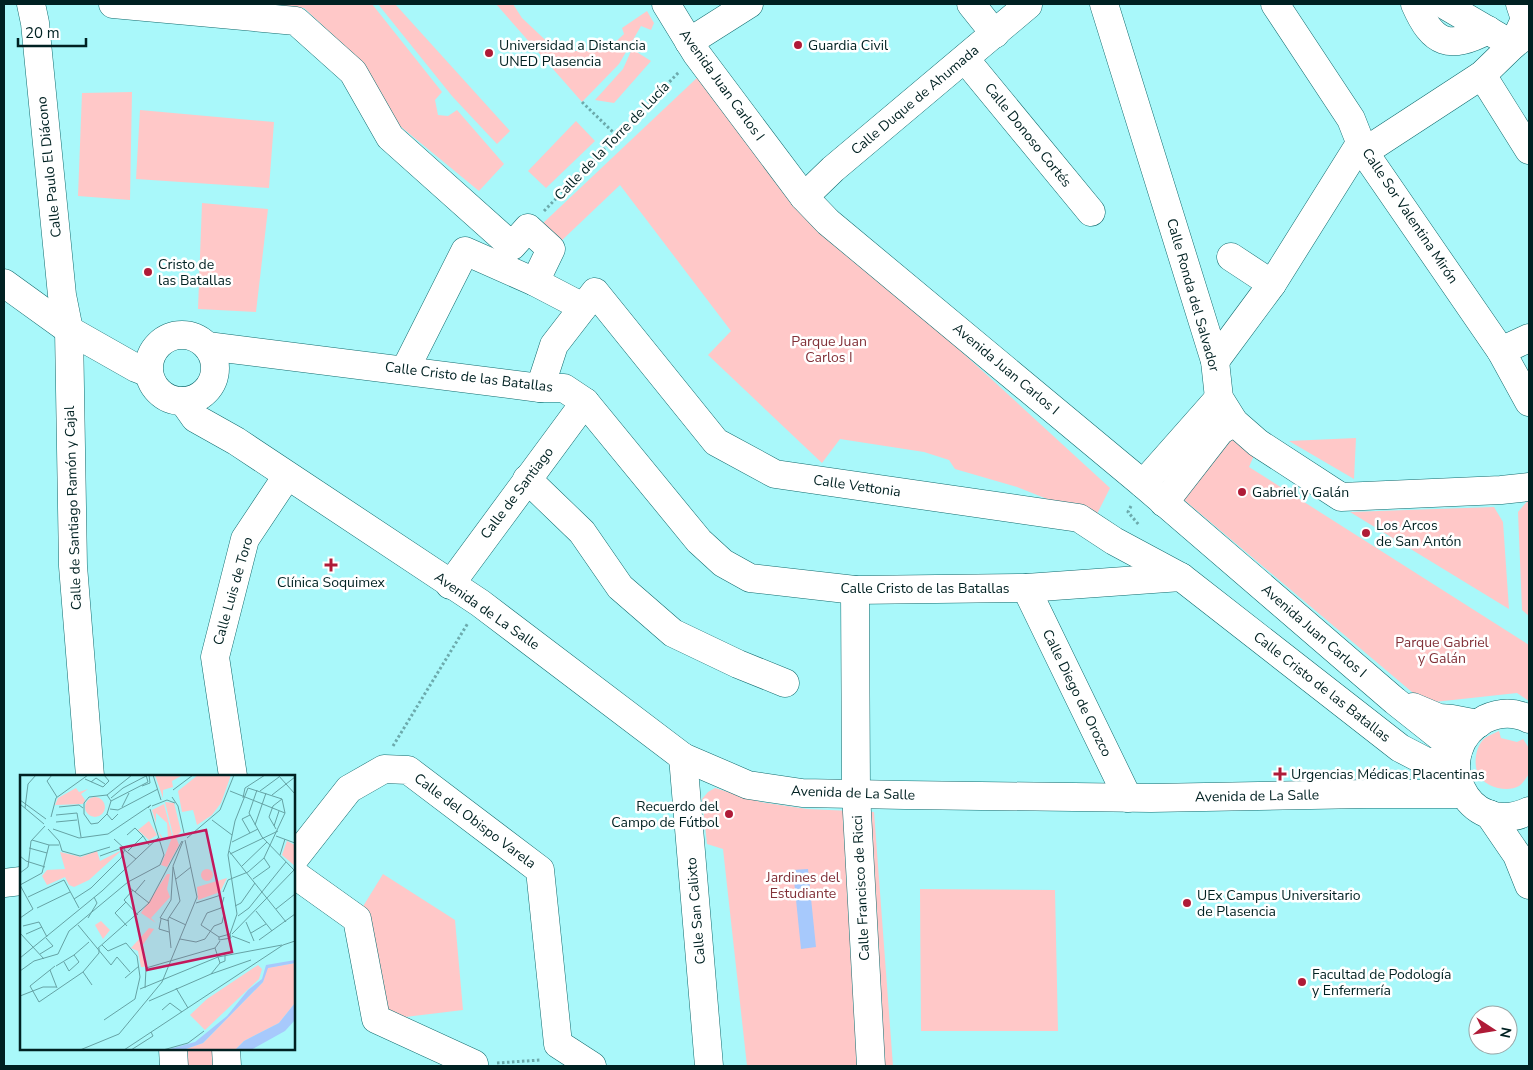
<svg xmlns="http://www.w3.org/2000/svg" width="1533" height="1070" font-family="'Nunito Sans',sans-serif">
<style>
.green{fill:#ffc8c8}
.water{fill:#a7c9fc}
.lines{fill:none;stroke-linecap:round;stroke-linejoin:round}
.minor-casing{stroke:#116b6e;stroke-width:29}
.major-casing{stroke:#116b6e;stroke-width:29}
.path{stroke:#6caaac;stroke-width:3;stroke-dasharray:2.5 2.5;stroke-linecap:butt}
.minor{stroke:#fff;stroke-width:28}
.major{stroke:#fff;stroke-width:28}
.poi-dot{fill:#af1b37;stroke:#fff;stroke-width:2}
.labels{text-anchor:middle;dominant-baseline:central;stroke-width:5;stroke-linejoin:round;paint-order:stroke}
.poi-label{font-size:14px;fill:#002122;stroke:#fff;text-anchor:start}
.street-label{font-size:14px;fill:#002122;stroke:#fff}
.park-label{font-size:14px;fill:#823239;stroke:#fff}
.inset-road{fill:none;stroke:#65a2a4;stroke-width:1}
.view{fill:#c2185b;fill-opacity:0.15;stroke:#c2185b;stroke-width:2.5}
.inset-edge{fill:none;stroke:#002122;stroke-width:2.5}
</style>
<rect width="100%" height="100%" fill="#a9f8fa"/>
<!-- green -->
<g class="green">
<path d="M249,4h123l70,88 -7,8 3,15 10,1 9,-6 47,54 -25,27 -79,-65 -36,-62 -60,-56z"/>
<path d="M378,4h17l115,127 -13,13 -45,-48z"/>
<path d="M496,4h17l9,14 35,33h49l18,-17 -2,-6 25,-17 7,12 -3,7 -10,-4 -22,38 -37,38z"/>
<path d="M632,49l19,12 -37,42 -19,-3 28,-31z"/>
<path d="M700,75l95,124 315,289 -15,30 -78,-31 -62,-18 -6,-9 -25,-8 -84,-13 -18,24 -114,-108 23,-24 -111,-146 -62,59 -17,-19z"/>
<path d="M132,92l-2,108 -52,-4 4,-103z"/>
<path d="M140,110l134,12 -5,66 -133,-9z"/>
<path d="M576,121l19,20 -49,47 -18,-17z"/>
<path d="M202,203l66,6 -12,103 -58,-3z"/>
<path d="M1356,438l-2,41 -65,-38z"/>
<path d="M1232,439l23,14 -6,14 280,178v56l-12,-8 -92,10 -242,-204z"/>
<path d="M1529,499v117l-7,-6 -4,-98z"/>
<path d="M1494,507l9,15 6,87 -159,-97z"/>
<path d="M1499,731l2,7 16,4 6,-3 6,9v26c-3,4 -6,9 -10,12 -12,7 -35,1 -41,-12 -5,-11 -2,-29 7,-36 4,-3 10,-5 14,-7z"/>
<path d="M715,788l46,14 46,7 67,3 19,254h-146l-24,-217 -16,-5 -5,-45 6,-7z"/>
<path d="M383,874l72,46 8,90 -66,8 -12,-10 -23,-100z"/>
<path d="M920,889l135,1 3,141h-137z"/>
<path d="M181,1049h33l1,17h-33z"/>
</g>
<!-- water -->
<path class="water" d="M808,869l8,78 -15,2 -8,-79z"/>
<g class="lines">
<defs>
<g id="minor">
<path d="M31,4l4,19 27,272 7,35 4,236 17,210"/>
<path d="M113,4l183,17 57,51 37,65 122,109 16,-18 23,21 -16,33"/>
<path d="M666,4l30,49 108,144 24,25 315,262 252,217 63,50"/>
<path d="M971,4l24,30"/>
<path d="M1104,4l111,357 4,37 15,24 24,21 83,54 160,-7 28,-3"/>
<path d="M1275,4l76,115 13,33 137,199 28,51"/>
<path d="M1415,4c18,41 34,46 73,26"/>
<path d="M1443,4l70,41 14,-11"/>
<path d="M689,42l60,-38"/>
<path d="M965,59l126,153"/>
<path d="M1482,75l47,75"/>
<path d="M1364,152l118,-77 31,-30 12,-26 -5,-15"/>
<path d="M804,197l29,-28 195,-164"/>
<path d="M1231,257l41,27"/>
<path d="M207,346l333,42h24l21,14 114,139 24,22 27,15 105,12 171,-2 155,-11 219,171 27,14h29"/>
<path d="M1501,351l28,-13"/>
<path d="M1215,361l57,-77 89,-142"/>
<path d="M405,370l60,-119 70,31 48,25"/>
<path d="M540,388l14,-43 41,-53 121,150 59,32 304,44 35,23 67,36"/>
<path d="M527,479l55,53 38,55 53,46 65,31 47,19"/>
<path d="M1143,484l76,-86"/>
<path d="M1164,503l56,-72 14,-9"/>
<path d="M450,585l135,-183"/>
<path d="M1026,588l102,210"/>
<path d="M855,590l1,204 15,272"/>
<path d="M1413,707l26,11 13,1 26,5"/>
<path d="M683,757l26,309"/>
<path d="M233,776l-18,-119 30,-118 42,-63"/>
<path d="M294,859l55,-70 35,-20 24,1 132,100 18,174 34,22"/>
<path d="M294,874l63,45 19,100 98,45"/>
<path d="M4,883l17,-2"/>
<path d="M173,1049l1,17"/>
<path d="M226,1049l1,17"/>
</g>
<g id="major">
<path d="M4,283l65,47 67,38 13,5"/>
<circle cx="182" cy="368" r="33"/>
<path d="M183,401l12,17 41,23 244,162 203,154 65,28 54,8 103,2 246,3 215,-4h97"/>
<path d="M1529,719c-14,-7 -29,-7 -44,0 -59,32 -19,122 44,92"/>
<path d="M1489,814l28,41 12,30"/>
</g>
</defs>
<!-- minor casing -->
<use href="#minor" class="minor-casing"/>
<!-- major casing -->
<use href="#major" class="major-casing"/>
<!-- path -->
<g class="path">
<path d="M582,102l35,34"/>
<path d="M544,211l135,-139"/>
<path d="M1131,506l-3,6 11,13"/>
<path d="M393,746l75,-123"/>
<path d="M497,1063l43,-3"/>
</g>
<!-- minor -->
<use href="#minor" class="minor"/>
<!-- major -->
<use href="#major" class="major"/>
</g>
<!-- markers -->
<g class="poi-dot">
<circle cx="798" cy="45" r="5"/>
<circle cx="489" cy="53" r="5"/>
<circle cx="148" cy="272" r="5"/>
<circle cx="1242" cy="492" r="5"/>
<circle cx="1366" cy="533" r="5"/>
<path d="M328.5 557.5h5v5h5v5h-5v5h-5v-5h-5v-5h5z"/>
<path d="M1277.5 766.5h5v5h5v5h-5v5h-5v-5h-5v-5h5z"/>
<circle cx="729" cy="814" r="5"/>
<circle cx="1187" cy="903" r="5"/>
<circle cx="1302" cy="982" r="5"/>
</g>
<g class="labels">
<!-- poi labels -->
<g class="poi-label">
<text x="499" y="45">Universidad a Distancia<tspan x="499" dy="16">UNED Plasencia</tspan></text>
<text x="808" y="45">Guardia Civil</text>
<text x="158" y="264">Cristo de<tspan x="158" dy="16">las Batallas</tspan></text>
<text x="1252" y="492">Gabriel y Galán</text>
<text x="1376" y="525">Los Arcos<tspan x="1376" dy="16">de San Antón</tspan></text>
<text x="331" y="582" text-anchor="middle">Clínica Soquimex</text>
<text x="1291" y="774">Urgencias Médicas Placentinas</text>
<text x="719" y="806" text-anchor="end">Recuerdo del<tspan x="719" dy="16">Campo de Fútbol</tspan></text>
<text x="1197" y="895">UEx Campus Universitario<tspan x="1197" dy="16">de Plasencia</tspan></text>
<text x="1312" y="974">Facultad de Podología<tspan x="1312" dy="16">y Enfermería</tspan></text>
</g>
<!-- street labels -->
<g class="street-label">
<text transform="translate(722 85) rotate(54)">Avenida Juan Carlos I</text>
<text transform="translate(915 100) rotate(-40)">Calle Duque de Ahumada</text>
<text transform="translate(1028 135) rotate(51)">Calle Donoso Cortés</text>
<text transform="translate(612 141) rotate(-46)">Calle de la Torre de Lucía</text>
<text transform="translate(49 167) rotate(-96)">Calle Paulo El Diácono</text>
<text transform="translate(1410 216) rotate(56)">Calle Sor Valentina Mirón</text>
<text transform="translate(1193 295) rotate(74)">Calle Ronda del Salvador</text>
<text transform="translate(1006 369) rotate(40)">Avenida Juan Carlos I</text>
<text transform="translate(469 377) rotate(7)">Calle Cristo de las Batallas</text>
<text transform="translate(857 486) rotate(8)">Calle Vettonia</text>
<text transform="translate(517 493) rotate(-53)">Calle de Santiago</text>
<text transform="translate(73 508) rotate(-92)">Calle de Santiago Ramón y Cajal</text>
<text x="925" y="588">Calle Cristo de las Batallas</text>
<text transform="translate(233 591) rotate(-74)">Calle Luis de Toro</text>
<text transform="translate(487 611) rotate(35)">Avenida de La Salle</text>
<text transform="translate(1314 631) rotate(41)">Avenida Juan Carlos I</text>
<text transform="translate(1322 687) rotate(38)">Calle Cristo de las Batallas</text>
<text transform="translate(1077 693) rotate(64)">Calle Diego de Orozco</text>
<text transform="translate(853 793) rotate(2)">Avenida de La Salle</text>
<text transform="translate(1257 796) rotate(-1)">Avenida de La Salle</text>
<text transform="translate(475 821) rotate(37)">Calle del Obispo Varela</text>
<text transform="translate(861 888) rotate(-93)">Calle Francisco de Ricci</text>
<text transform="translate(696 911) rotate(-95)">Calle San Calixto</text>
</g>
<!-- park labels -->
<g class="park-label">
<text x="829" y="341">Parque Juan<tspan x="829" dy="16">Carlos I</tspan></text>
<text x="1442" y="642">Parque Gabriel<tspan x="1442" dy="16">y Galán</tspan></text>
<text x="803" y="877">Jardines del<tspan x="803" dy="16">Estudiante</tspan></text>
</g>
</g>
<!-- overview -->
<g transform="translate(20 775)">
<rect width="275" height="275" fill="#a9f8fa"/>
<path d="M135,0h28l-11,6 1,6 -10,3v8zM178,0h33l-10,28 -9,12 -15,10 -4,-15 -11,2 -4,-21zM56,13l3,4 9,-3 -7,5 4,6 -2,4 -28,1 3,-7zM65 32a10 10 0 1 1 20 0a10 10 0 1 1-20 0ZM145,27l9,1 7,28 -5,6 3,8 -12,22 -6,-2 12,-30zM144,29l8,31 -2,3 -8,2 -4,-9 5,7h5l-1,-15 -11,-10v10l-4,-13zM129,46l8,14 -8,5 -11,-10zM267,66l8,4v21l-13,-11zM102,75l-33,30 -15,7 -5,-2 -4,-8 -18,8 -5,-9 5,-6 18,-1 -5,-17 21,5 16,-6 3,10zM181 100a6 6 0 1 1 12 0a6 6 0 1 1-12 0ZM147,99h3l-3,15 3,8 -19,21 5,5 -15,-10zM207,103l-7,14 -22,8 -1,-13zM81,146l9,9 -7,9 -8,-14zM129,153l5,1 -12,17 3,21h-4l-3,-16 -7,-3zM275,188v40l-16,20 -35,18 -9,9h-52l20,-7 8,-8 52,-53 4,-14zM238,190l4,4 -3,10 -54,51 -15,-15 17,-16z" fill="#ffc8c8"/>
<path d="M275,185v3l-27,5 -5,14 -60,61 -20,7h-17l29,-8 32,-26 21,-26 14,-11 4,-14zM275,228v17l-10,11 -34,19h-16l9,-9 35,-18z" fill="#a7c9fc"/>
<path class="inset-road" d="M32,0l-5,6 10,16M133,0l8,25M258,0l17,19M65,4l18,8 6,-6 -5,-6M71,7l5,-4 9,6M122,11l8,-3 -1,-8M228,13l34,11M153,15l20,-15M210,16l55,22M240,16l19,-14M87,20l4,6 -4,13 -9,9 -7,1 -7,-10v-11l5,-6zM87,20l25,-20M252,20l23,-18M152,22l6,9 6,27M91,23l12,-10 23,-12M223,23l2,-10 20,-13M0,25l26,19M91,26l37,-19 -2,-7M0,29l24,20M132,31l15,-6 8,3M39,32l20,-2 4,3M102,32l7,-14M5,33l3,-24 8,-9M90,34l8,1 40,-21M57,38l4,24M229,38l13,24 32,33M229,38l8,-23M87,39l5,6 6,-6M36,40l21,-2M31,42l5,-19 32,-23M192,45l20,15M36,47l21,-2M235,50l11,-32M254,51l5,-15M28,54l11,12 3,10 18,5 30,-9M33,54l26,9 29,-4 43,-29 -3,3M256,54l-7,-12 4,-11 9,-7M230,58l-8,-14 8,-4M107,60l8,-7 8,8M256,61l19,7M167,63l33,-28 14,-35M12,65l17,5M212,67l26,-13M9,73l18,5M108,76l15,-15 6,9M209,76l57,71M210,79l48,-23M260,80l5,-16M0,81l6,5 19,6M80,81l22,-8 14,11M222,91l25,-24M0,98l8,-6 3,-26 14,-15M156,104l15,-12M233,104l17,-12 -6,-9M110,113l19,15M113,115l-9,10 14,15M115,117l10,-12M203,117l5,-12 20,-8 16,-14 21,-45 -3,-14M8,122l36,-17 15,28M54,124l17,-11 30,-30 4,-9 -11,-10M106,127l-11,11 12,13M176,128l25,-8M215,131l6,-3 14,-20M17,133l33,-16M256,134l19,-15M236,136l16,20M218,141l11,-8 37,-46M149,142l17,8M0,143l13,-9 -13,-24 22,-12 7,-28h10M68,143l9,-15 -3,-6M141,144l-2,10 10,3M149,146l-9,-3 11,-18 2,-33M226,147l8,19M58,150l33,40 6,-8 13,15M3,151l16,-4 8,15M0,158l24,26M231,158l15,-9M6,159l16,-7M210,159l7,-20 -9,-59 7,-34 13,-33M210,159l1,4 -12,2v-3zM212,159l63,-65M212,161l18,7M199,162l-18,-12 6,-12 14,-5 3,-11M160,164l16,3 9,-3 9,-13 8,-3 2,-9M239,165l36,-26M82,170l6,6 18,-8 11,13 3,21 -5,22 -31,21M151,173l-3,-29 12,-18 -7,-35 10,-25M195,173l5,15 5,-2v-6M77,174l52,-46 33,-62M20,179l13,-8 -7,-8M54,180l15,-13M0,183l82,-67 57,-54M35,191l-25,20 9,16 44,-30 16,-19v-5M36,191l18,-11 5,7 -10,9 -5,-9M30,195l7,18M0,196l14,-10 24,-7 11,-23 59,-49 32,-17 4,-10 -14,-46M63,197l9,13M191,199l40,-14M105,203l14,-12M125,213l1,-20 69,-20 5,-7M156,213l12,20M120,214l78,-32 64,-12M0,221l23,-9h13M129,226l62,-27 9,-11M142,235l8,-7 12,9M60,275l39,-16 43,-52 35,-85 -12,-57M104,275l159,-105 12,-4M111,275l22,-14 -2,-4M143,275l25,-7 16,-12"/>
<path class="view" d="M186,55l26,122 -85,18 -26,-122z"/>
<rect width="275" height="275" class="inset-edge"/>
</g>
<!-- border -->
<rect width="1533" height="1070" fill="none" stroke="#002122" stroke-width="10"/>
<!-- north arrow -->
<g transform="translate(1493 1030) rotate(102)"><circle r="24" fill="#ffffff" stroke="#99a6a7"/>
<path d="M0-4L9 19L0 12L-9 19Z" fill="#af1b37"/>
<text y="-8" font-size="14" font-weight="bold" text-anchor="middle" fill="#002122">N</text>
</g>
<!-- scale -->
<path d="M18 38v8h68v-8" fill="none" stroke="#002122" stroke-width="2.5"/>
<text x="25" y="38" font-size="15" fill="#002122" stroke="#ffffff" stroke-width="4" paint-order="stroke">20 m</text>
</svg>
